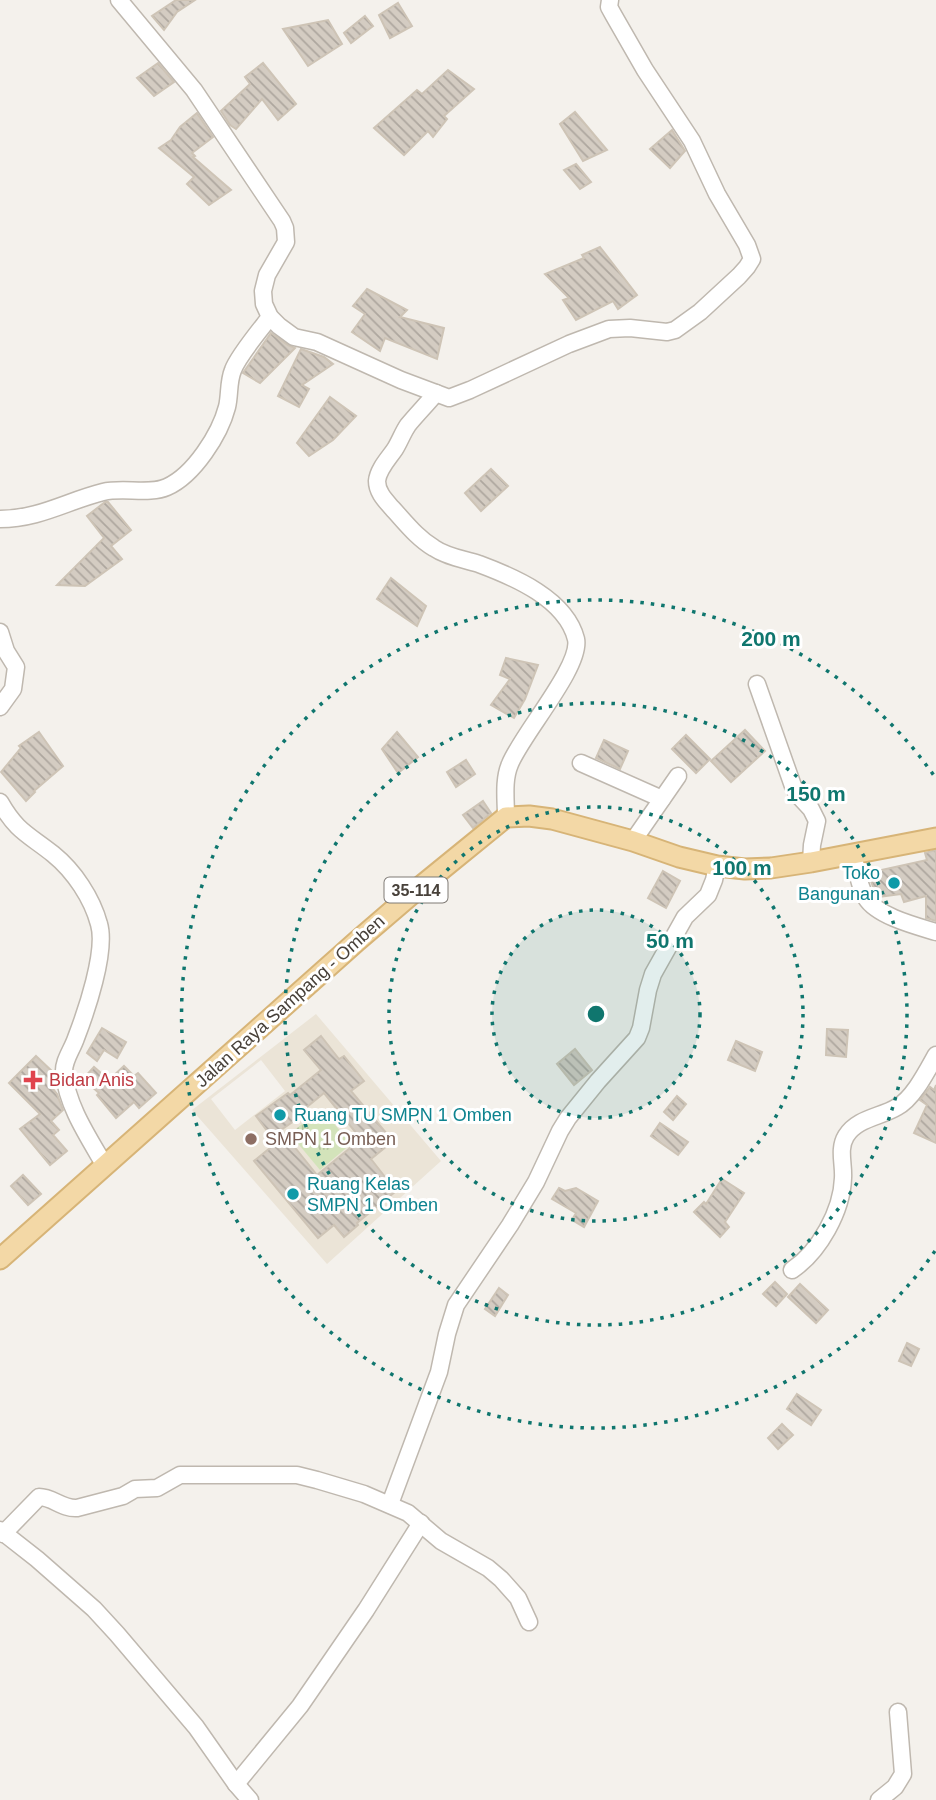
<svg xmlns="http://www.w3.org/2000/svg" width="936" height="1800" font-family="Helvetica,sans-serif">
<style>
.education{fill:#ebe4d7;fill-rule:evenodd}
.park{fill:url(#park-tufts)}
.building{fill:url(#building-back-hatch);stroke:#cec4b6;stroke-width:2;fill-rule:evenodd}
.lines{fill:none;stroke-linecap:round;stroke-linejoin:round}
.minor-casing{stroke:#bfb8af;stroke-width:19}
.major-casing{stroke:#d7b477;stroke-width:23}
.minor{stroke:#fff;stroke-width:16}
.major{stroke:#f3d8a6;stroke-width:19}
.ring{fill:none;stroke:#0f766e;stroke-width:3.5;stroke-dasharray:3.5 7}
.culture-dot{fill:#0f9aa8;stroke:#fff;stroke-width:2.5}
.health-dot{fill:#e0444e;stroke:#fff;stroke-width:2.5}
.education-dot{fill:#8d6e63;stroke:#fff;stroke-width:2.5}
.labels{text-anchor:middle;dominant-baseline:central;stroke-width:6;stroke-linejoin:round;paint-order:stroke}
.shield{fill:#fff;stroke:#7f7a75;stroke-width:2}
.shield-label{font-size:16px;font-weight:bold;fill:#48413a}
.culture-label{font-size:18px;fill:#0d838f;stroke:#fff;text-anchor:start}
.street-label{font-size:18px;fill:#48413a;stroke:#fff}
.health-label{font-size:18px;fill:#be3a42;stroke:#fff;text-anchor:start}
.education-label{font-size:18px;fill:#785e54;stroke:#fff;text-anchor:start}
.centre{fill:#0f766e;stroke:#fff;stroke-width:3.5}
.ring-label{font-size:21px;text-anchor:middle;font-weight:bold;fill:#0f766e;stroke:#fff;stroke-width:6;stroke-linejoin:round;paint-order:stroke}
</style>
<defs>
<pattern id="park-tufts" width="24" height="20" patternUnits="userSpaceOnUse" patternTransform="scale(1.75)"><rect width="24" height="20" fill="#d3e3ba"/><path d="M3 7l-1-3M5 7V3M7 7l1-3M15 17l-1-3M17 17v-4M19 17l1-3" fill="none" stroke="#b7c4a1"/></pattern>
<pattern id="building-back-hatch" width="6" height="6" patternUnits="userSpaceOnUse" patternTransform="scale(1.75)"><rect width="6" height="6" fill="#d4ccc2"/><path d="M-1 5l2 2M0 0l6 6M5-1l2 2" fill="none" stroke="#aea79f"/></pattern>
</defs>
<rect width="100%" height="100%" fill="#f4f1ec"/>
<!-- education -->
<path class="education" d="M316,1014l125,147 -114,103 -135,-154zM321,1036l17,22 -16,13 -18,-21zM344,1056l20,25 -18,15 -21,-25zM261,1060l24,31 -50,39 -24,-31zM288,1093l15,21 -32,23 -15,-21zM268,1150l64,76 -14,12 -64,-77zM381,1172l15,19 -32,26z"/>
<!-- park -->
<path class="park" d="M321,1108l30,36 -31,26 -30,-36z"/>
<!-- building -->
<g class="building">
<path d="M176,0h19l-18,12 -13,18 -12,-14z"/>
<path d="M398,3l14,23 -22,12 -11,-23z"/>
<path d="M365,16l8,10 -22,17 -7,-10z"/>
<path d="M328,20l14,24 -34,22 -25,-37z"/>
<path d="M158,63l16,19 -20,14 -17,-18z"/>
<path d="M263,63l33,41 -18,16 -16,-21 -26,30 -6,-4 -9,-14 29,-27 -5,-7z"/>
<path d="M448,70l26,19 -30,27 3,3 -14,18 -5,-6 -24,24 -30,-27 43,-38 5,4z"/>
<path d="M575,112l32,38 -24,11 -23,-37z"/>
<path d="M197,113l16,24 -21,16 3,3 -2,1 38,33 -22,15 -22,-21 7,-7 -35,-29 12,-8 9,-13z"/>
<path d="M672,130l13,21 -15,17 -20,-19z"/>
<path d="M576,164l15,18 -11,7 -16,-19z"/>
<path d="M600,247l37,48 -19,14 -5,-8 -37,19 -13,-20 6,-2 -24,-24 39,-16 -2,-3z"/>
<path d="M367,289l40,21 -7,7 44,11 -7,31 -52,-21 -5,13 -28,-19 13,-18 -12,-8z"/>
<path d="M271,333l17,12 7,3 -35,35 -17,-10z"/>
<path d="M301,349l23,8 9,7 -31,21 7,4 -10,18 -21,-11z"/>
<path d="M330,397l26,19 -23,24 -24,16 -12,-13z"/>
<path d="M491,469l17,17 -27,25 -16,-18z"/>
<path d="M105,502h3l23,28 -20,16 11,13 -37,27 -28,-1 47,-47 -17,-22z"/>
<path d="M391,578l35,28 -9,20 -40,-27z"/>
<path d="M506,658l32,7 -13,34 -11,19 -23,-13 19,-26 -10,-4z"/>
<path d="M745,730l20,21 -34,31 -20,-21z"/>
<path d="M39,732l24,34 -29,25 1,1 -9,9 -25,-29 20,-24 -2,-2z"/>
<path d="M397,732l21,25 -20,16 -16,-24z"/>
<path d="M686,735l24,24 -14,14 -24,-24z"/>
<path d="M604,740l24,11 -8,18 -24,-11z"/>
<path d="M466,760l9,14 -19,13 -9,-15z"/>
<path d="M483,801l8,12 -18,15 -10,-13z"/>
<path d="M936,850v71l-10,-3v-22l-22,6 -3,-8 -22,3 -4,-5 -7,-19 59,-13 -2,-7z"/>
<path d="M663,871l17,10 -14,27 -18,-10z"/>
<path d="M102,1028l24,14 -9,16 -13,-8 -7,11 -10,-8z"/>
<path d="M827,1029l21,1 -2,27 -20,-2z"/>
<path d="M321,1036l18,23 5,-3 20,25 -13,10 42,50 -22,18 25,32 -39,32 1,2 -14,12 -10,-12 -16,13 -64,-77 22,-18 -20,-27 32,-23 2,2 31,-25 -17,-20zM324,1093l37,46 -44,36 -36,-45 23,-16 -2,-3z"/>
<path d="M736,1041l26,11 -7,19 -27,-11z"/>
<path d="M575,1049l17,21 -18,15 -17,-21z"/>
<path d="M36,1056l18,17 1,7 -5,5 7,9 6,16 -12,11 8,9 -6,5 14,16 -17,14 -30,-36 20,-15 -31,-31z"/>
<path d="M124,1066l10,10 4,-3 18,20 -17,15 -5,-6 -18,16 -19,-23 2,-2 -16,-14 11,-12 15,13z"/>
<path d="M936,1085v58l-22,-10 13,-28 -7,-5 10,-13 4,3z"/>
<path d="M677,1096l9,8 -13,16 -9,-8z"/>
<path d="M660,1123l28,19 -10,13 -27,-19z"/>
<path d="M23,1175l18,19 -13,11 -17,-19z"/>
<path d="M722,1179l22,14 -19,29 4,5 -9,10 -26,-25 10,-10 2,2z"/>
<path d="M559,1188l6,3 11,-3 22,13 -14,26 -12,-7 4,-7 -24,-14z"/>
<path d="M775,1282l12,12 -11,12 -13,-12z"/>
<path d="M800,1284l28,26 -12,13 -28,-26z"/>
<path d="M499,1288l9,7 -13,21 -10,-7z"/>
<path d="M907,1343l12,6 -8,17 -12,-5z"/>
<path d="M797,1394l24,16 -10,15 -24,-16z"/>
<path d="M782,1424l11,11 -15,14 -10,-11z"/>
</g>
<g class="lines">
<defs>
<g id="minor">
<path d="M119,0l75,90 88,131 3,7 1,14 -19,33 -4,16 1,13 6,13 9,9 15,11 23,5 84,38 48,18 21,-8 99,-46 40,-15 21,-1 37,4 8,-2 25,-18 39,-36 8,-9 5,-8 -5,-14 -30,-51 -25,-53 -47,-71 -31,-54 -5,-9 1,-7"/>
<path d="M436,393c-9,11 -19,21 -28,32 -5,7 -8,16 -13,24 -6,9 -17,20 -18,32 0,11 8,19 15,27 13,14 25,30 42,40 13,9 30,11 45,16 35,13 87,35 97,75 6,27 -54,95 -66,125 -7,16 -4,36 -4,53"/>
<path d="M0,519c39,0 67,-18 103,-27 20,-5 46,3 64,-5 27,-12 53,-53 60,-80 3,-12 1,-25 6,-37 5,-14 27,-40 37,-53"/>
<path d="M0,632l6,19 10,16 -3,22 -13,18"/>
<path d="M757,684l36,102 5,9 13,14 6,12 -5,24 -1,17"/>
<path d="M581,763l81,36"/>
<path d="M0,802c17,30 28,32 53,52 21,17 39,44 46,70 8,27 -13,88 -23,114 -4,12 -13,23 -12,35 3,33 25,65 41,93"/>
<path d="M633,841l45,-65"/>
<path d="M853,854c4,14 5,31 13,44 11,18 50,28 70,34"/>
<path d="M792,1270c27,-18 50,-59 51,-92 1,-14 -5,-29 3,-42 11,-18 35,-19 51,-29 16,-8 30,-36 39,-52"/>
<path d="M390,1504l49,-132 8,-38 9,-29 54,-80 26,-43 24,-51 8,-13 30,-37 39,-43 4,-10 7,-38 5,-16 32,-57 23,-22 6,-15 3,-14"/>
<path d="M0,1530l37,29 57,50 23,25 79,93 40,57 14,16"/>
<path d="M3,1534l36,-37c14,0 23,12 38,11l46,-12 12,-7 22,-1 23,-13h117l20,5 47,14 44,19 33,28 47,27 13,11 17,19 11,24"/>
<path d="M236,1784l64,-78 66,-96 55,-87"/>
<path d="M879,1800l16,-13 8,-13 -5,-62"/>
</g>
<path id="major" d="M0,1259l356,-317 64,-55 86,-70 23,-1 23,3 81,22 46,16 38,9 28,3 26,-1 40,-6 125,-24"/>
</defs>
<!-- minor casing -->
<use href="#minor" class="minor-casing"/>
<!-- major casing -->
<use href="#major" class="major-casing"/>
<!-- minor -->
<use href="#minor" class="minor"/>
<!-- major -->
<use href="#major" class="major"/>
</g>
<!-- distance rings -->
<circle cx="596" cy="1014" r="104" fill="#0f766e" fill-opacity=".12"/>
<g class="ring">
<circle cx="596" cy="1014" r="104"/>
<circle cx="596" cy="1014" r="207"/>
<circle cx="596" cy="1014" r="311"/>
<path d="M935 1251A414 414 0 1 1 935 777"/>
</g>
<!-- markers -->
<g class="culture-dot">
<circle cx="894" cy="883" r="7"/>
<circle cx="280" cy="1115" r="7"/>
<circle cx="293" cy="1194" r="7"/>
</g>
<path class="health-dot" d="M29.5 1069.5h7v7h7v7h-7v7h-7v-7h-7v-7h7z"/>
<circle class="education-dot" cx="251" cy="1139" r="7"/>
<g class="labels">
<!-- shield labels -->
<rect class="shield" x="384.5" y="877.5" width="63" height="25" rx="5"/>
<g class="shield-label">
<text x="416" y="890">35-114</text>
</g>
<!-- culture labels -->
<g class="culture-label">
<text x="880" y="873" text-anchor="end">Toko<tspan x="880" dy="21">Bangunan</tspan></text>
<text x="294" y="1115">Ruang TU SMPN 1 Omben</text>
<text x="307" y="1184">Ruang Kelas<tspan x="307" dy="21">SMPN 1 Omben</tspan></text>
</g>
<!-- street labels -->
<g class="street-label">
<text transform="translate(290 1001) rotate(-42)">Jalan Raya Sampang - Omben</text>
</g>
<!-- health labels -->
<g class="health-label">
<text x="49" y="1080">Bidan Anis</text>
</g>
<!-- education labels -->
<g class="education-label">
<text x="265" y="1139">SMPN 1 Omben</text>
</g>
</g>
<circle cx="596" cy="1014" r="10" class="centre"/>
<g class="ring-label">
<text x="771" y="646">200 m</text>
<text x="816" y="801">150 m</text>
<text x="742" y="875">100 m</text>
<text x="670" y="948">50 m</text>
</g>
</svg>
